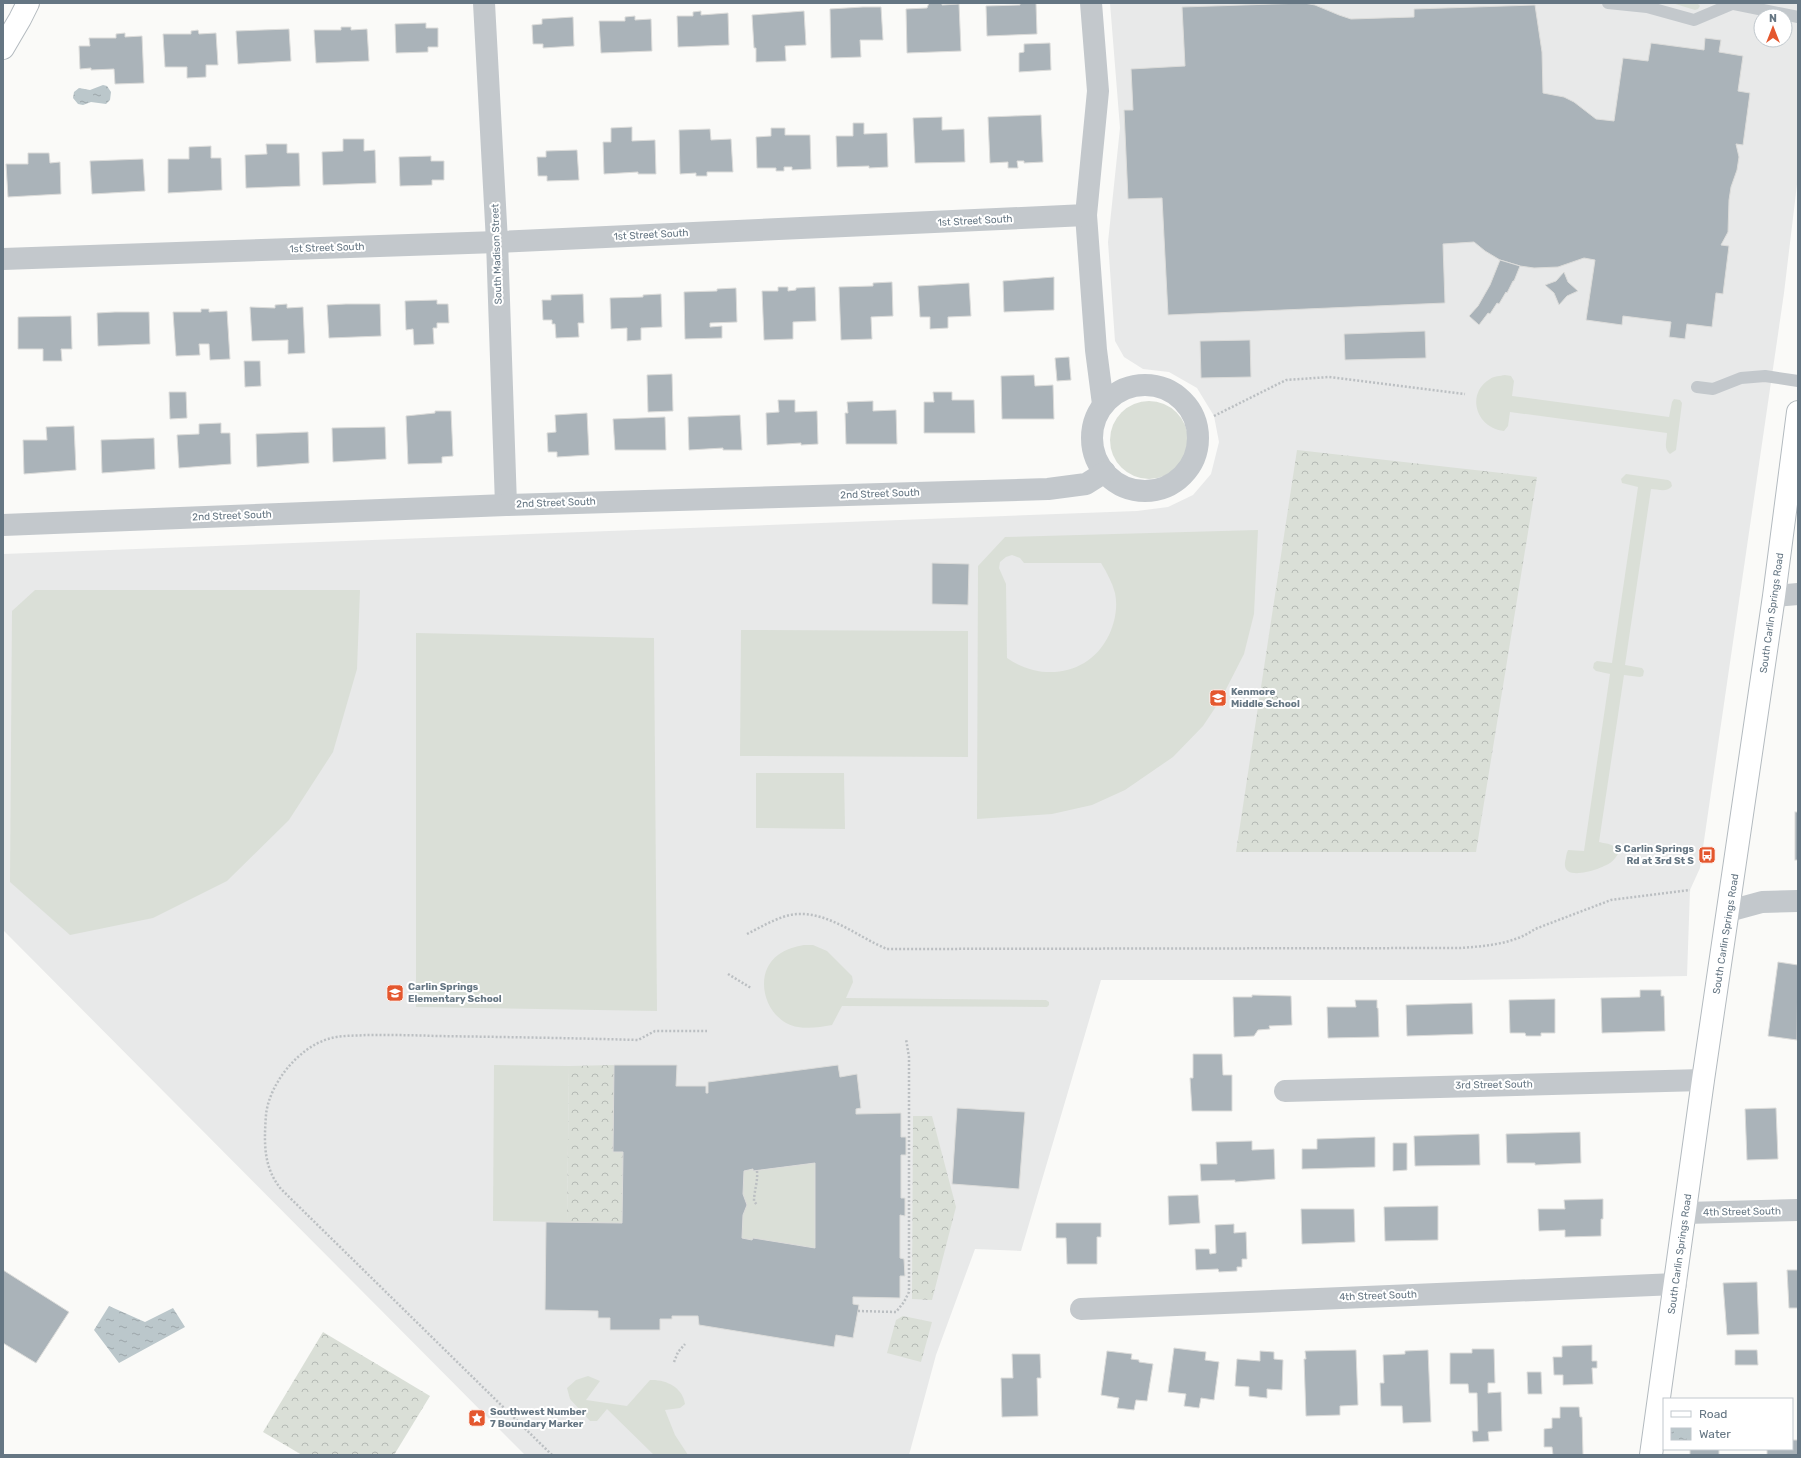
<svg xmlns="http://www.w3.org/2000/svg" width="1801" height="1458" font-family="Rubik,sans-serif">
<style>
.built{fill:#e8e9e9;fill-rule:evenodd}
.grass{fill:#dadfd7;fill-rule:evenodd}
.forest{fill:url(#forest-crowns)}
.water{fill:url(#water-ripples)}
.building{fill:#aab3b9;stroke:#dcdcda;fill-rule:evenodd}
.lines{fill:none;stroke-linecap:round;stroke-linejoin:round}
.secondary-casing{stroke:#b3babf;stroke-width:24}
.path{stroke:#bbbfc2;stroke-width:2.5;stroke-dasharray:2 2;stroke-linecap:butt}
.lane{stroke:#c3c8cc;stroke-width:12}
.street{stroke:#c3c8cc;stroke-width:22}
.secondary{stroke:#fff;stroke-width:22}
.labels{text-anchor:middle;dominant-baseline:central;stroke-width:4;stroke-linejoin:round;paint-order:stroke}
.street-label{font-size:10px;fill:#657683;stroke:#fff}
.poi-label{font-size:10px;font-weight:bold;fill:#657683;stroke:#fff;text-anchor:start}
</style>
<defs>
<pattern id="forest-crowns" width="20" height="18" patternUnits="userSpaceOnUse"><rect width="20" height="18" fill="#dadfd7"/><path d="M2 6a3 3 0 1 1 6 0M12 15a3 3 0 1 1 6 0" fill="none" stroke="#b4b9b4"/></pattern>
<pattern id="water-ripples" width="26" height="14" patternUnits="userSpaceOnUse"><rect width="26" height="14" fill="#bbc7cb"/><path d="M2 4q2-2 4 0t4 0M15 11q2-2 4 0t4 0" fill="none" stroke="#9ca6aa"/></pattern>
</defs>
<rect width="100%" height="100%" fill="#fafaf8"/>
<!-- built -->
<path class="built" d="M1110,3h688v173l-14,117 -84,575 -10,22 -3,86 -224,4h-362l-80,271 -46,-2 -39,106 -27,100h-384l-522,-525v-376l1134,-43 31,-4 25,-12 18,-21 8,-32 -5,-26 -17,-28 -28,-16 -26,-3 -19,-12 -9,-16 -7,-99 12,-114zM1761,16h24v24h-24z"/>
<!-- grass -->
<g class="grass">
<path d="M1672,3h25l3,3 -2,3 -3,1z"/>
<path d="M1505,375l6,1 3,5 -2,15 157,21 3,-15 2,-3 6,1 2,3 -6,47 -6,4c-7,-5 -3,-14 -3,-21l-157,-21 -2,14 -4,5c-29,-3 -38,-38 -14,-52 4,-3 10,-3 15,-4z"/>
<circle cx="1149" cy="440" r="39"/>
<path d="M1626,474l42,6 3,2 1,4c-5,7 -14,3 -21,3l-26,176 17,3 2,3 -1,5 -3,1 -16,-2 -25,167c8,2 17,1 19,12 -2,3 -5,7 -8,9 -9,6 -48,20 -45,-1 1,-4 1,-8 3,-12l16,1 26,-177 -14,-3 -3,-3 1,-5 3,-2 15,2 26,-176 -16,-4 -1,-4z"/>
<path d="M1258,530l-4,84 -10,40 -23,45 -18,27 -30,31 -48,33 -33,15 -40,9 -75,5 1,-253 27,-29zM1012,555l8,3 4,5h77c6,10 11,19 14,30 3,14 0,29 -6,42 -20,41 -67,47 -102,23l-1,-74 -7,-16 1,-6 6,-5z"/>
<path d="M35,590h325l-3,79 -24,83 -44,68 -62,61 -74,37 -83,17 -60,-53 2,-271z"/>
<path d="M741,630l227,1v126l-228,-1z"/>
<path d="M416,633l238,5 3,373 -241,-4z"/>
<path d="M756,773h88l1,56 -89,-1z"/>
<path d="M804,945h9l14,6 25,25 1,6 -7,16 200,2 3,2v3l-2,2 -205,-1 -10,19c-11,2 -23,4 -34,2 -32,-5 -47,-52 -20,-72 8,-6 16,-8 26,-10z"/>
<path d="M494,1065l75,1 -2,156 -74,-1z"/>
<path d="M815,1163v85l-62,-10 -1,2 -10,-2 1,-23 4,-10 -4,-11 1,-23 9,-2 1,2z"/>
<path d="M588,1376l12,5 -14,19 41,6 23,-26c15,-1 33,7 35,24l-5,4 -15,2 10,25 13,20h-34l-47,-46 -10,12h-7l-20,-22 -3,-11 9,-8z"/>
</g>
<!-- forest -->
<g class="forest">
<path d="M1297,450l240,27 -61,375h-240z"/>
<path d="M614,1065l-1,87h10l-1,71 -55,-1 2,-156z"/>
<path d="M913,1116h19l24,91 -24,93 -20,-1z"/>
<path d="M903,1316l29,6 -11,40 -34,-9 9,-33z"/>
<path d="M323,1332l107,64 -36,59h-92l-39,-23z"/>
</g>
<!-- water -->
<g class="water">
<path d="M103,85l4,1 4,6 -1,8 -4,4 -15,-2 -8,3 -5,-1 -5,-6 1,-6 5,-4 11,2z"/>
<path d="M109,1306l36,16 28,-14 12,19 -66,36 -25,-33z"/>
</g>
<!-- building -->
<g class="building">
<path d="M929,3h13v2l17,-1 2,47 -54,2 -1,-44 21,-1z"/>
<path d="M1020,3h16l1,31 -50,2 -1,-30 34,-1z"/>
<path d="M1304,3l11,2 24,10 12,4 63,-2v-8l121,-4 7,47 1,41 21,4 10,5 22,17 18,2 9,-63 25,3 3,-18 53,7 1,-12 16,2 -2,12 24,4 -5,35 12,2 -7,52 -7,-1 3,13 -2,13 -6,17 -2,13 -1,32 -7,13 8,1 -6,48 -7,-1 -4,34 -25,-3 -2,15 -16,-2 2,-15 -48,-6 -1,9 -36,-5 9,-60 -11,-2 -26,9 -24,1 -14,-2 -20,-6 -15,-9 -11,-9 -31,2 2,59 -277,12 -6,-117 -34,1 -4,-89h9l-2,-41 54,-3 -3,-59z"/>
<path d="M863,7h18l2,33h-23l1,17 -30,1 -1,-49z"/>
<path d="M701,11v4l27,-2 1,32 -51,2 -1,-31h16v-4z"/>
<path d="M804,11l2,34 -21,1 1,15 -30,1v-14h-2l-2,-33z"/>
<path d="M635,16v4l16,-1 1,32 -51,2 -2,-32h26v-4z"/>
<path d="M573,17l1,29 -31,2v-4h-10l-1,-19 10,-1v-5z"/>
<path d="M426,23v5h12v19h-10v5l-32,1 -1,-29z"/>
<path d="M341,27h10v3l16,-1 2,32 -53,2 -2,-33h27z"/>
<path d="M289,29l2,32 -53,3 -2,-33z"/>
<path d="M198,30l1,4 17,-1 2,32h-12v12l-19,1v-11h-22l-2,-33h28v-3z"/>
<path d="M125,33v4l17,-1 2,47 -29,1 -1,-15 -23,1v-2l-11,1 -1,-23h11l-1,-8h27v-4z"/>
<path d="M1050,43l1,27 -32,2v-19l5,-1v-8z"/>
<path d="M1041,115l2,47 -19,1v-2h-7l1,7h-10v-6l-18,1 -2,-46z"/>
<path d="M942,117v13l22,-1 1,33 -50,1 -2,-45z"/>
<path d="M853,123h11v11l23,-1 1,34 -19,1v-2l-32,1 -1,-31h17z"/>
<path d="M632,127v14l23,-1 1,34h-18v-2l-34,2 -1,-32h8v-14z"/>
<path d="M771,128h14v7h25l1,34 -19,1v-3h-8v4h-8v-3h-19l-1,-31 15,-1z"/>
<path d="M710,129l1,11 20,-1 2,33h-26v4h-11v-3l-16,1 -1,-44z"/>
<path d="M343,139h21v12l11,-1 1,33 -53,2 -1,-33 21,-1z"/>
<path d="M266,144h21v9h12l1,33 -54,2 -1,-33 22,-1z"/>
<path d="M211,146v12h10l1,32 -54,3v-34h21v-12z"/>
<path d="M577,150l2,30 -32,1v-5h-9l-1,-19h9v-6z"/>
<path d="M28,153h21l1,10 10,-1 1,32 -53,3 -2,-33h22z"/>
<path d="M431,156v5h13v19h-12v5l-32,1 -1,-29z"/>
<path d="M143,159l2,32 -53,3 -2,-33z"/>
<path d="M1500,260l20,6 -6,15h-1l-6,12 -1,-1 -7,12 -2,-1 -7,11 -2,-1 -9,12 -10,-9 9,-10 12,-21z"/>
<path d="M1564,272l4,10 10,9 -11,5 -8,9 -5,-12 -9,-8 11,-4z"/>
<path d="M1054,277v33l-50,2 -1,-31z"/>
<path d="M892,282l1,34 -22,1 1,22 -31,1 -2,-53 34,-1v-3z"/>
<path d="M969,283l2,33 -23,1v11l-18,1v-12h-10l-2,-31z"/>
<path d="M778,287h10v4l8,-1v-2l19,-1 1,34 -23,1v17l-29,1 -2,-49h16z"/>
<path d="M736,288l1,34 -27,1v4l12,-1v12l-37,1 -1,-47 33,-1v-2z"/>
<path d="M583,294l1,29h-6l1,14 -23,1 -1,-14h-3v-4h-9l-1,-20h9v-5z"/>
<path d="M661,294l1,33 -21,1v12l-14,1v-13l-16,1 -1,-31 33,-1v-2z"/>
<path d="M437,300v4h11l1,19h-12v5h-4l1,16 -20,1 -1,-16 -7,1 -1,-29z"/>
<path d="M287,304v4l16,-1 2,46 -17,1v-14l-36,1 -2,-34 25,1v-3z"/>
<path d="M346,304h34l1,32 -52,2 -2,-33z"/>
<path d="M201,309h8v3l18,-1 3,48 -20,1 -1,-16h-10l1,11 -24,1 -3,-44h28z"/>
<path d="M115,312h34l1,32 -52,2 -1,-33z"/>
<path d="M71,316l1,33h-11l1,12h-19v-12h-25v-32z"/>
<path d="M1425,331l1,27 -81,2 -1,-26z"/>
<path d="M1250,340l1,37 -50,1 -1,-37z"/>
<path d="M1069,357l2,23 -14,1 -2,-23z"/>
<path d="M244,361h16l1,25 -16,1z"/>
<path d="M672,374l1,37 -25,1 -1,-37z"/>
<path d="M1034,375l1,11 18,-1 1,34h-52l-1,-43z"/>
<path d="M169,392h17l1,26 -17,1z"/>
<path d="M933,392h19v8h22l1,33h-51v-31h10z"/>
<path d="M778,400h17v12l22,-1 1,33 -17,1v-2l-34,2 -1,-32 13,-1z"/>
<path d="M873,401v10l23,-1 1,34h-51l-1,-31h3l-1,-11z"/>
<path d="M435,411h16l2,45 -11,1v6l-34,1 -2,-48 29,-3z"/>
<path d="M587,413l2,42 -32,2v-5h-9l-1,-19 9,-1 -1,-17z"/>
<path d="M740,415l2,35h-19v-2l-34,2 -1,-33z"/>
<path d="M665,417l1,33h-51l-2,-31z"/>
<path d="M221,423v10h9l1,31 -52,4 -2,-33 22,-1v-10z"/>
<path d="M74,426l2,44 -52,4 -1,-34h24l-1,-13z"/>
<path d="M385,427l1,32 -53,3 -1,-34z"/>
<path d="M308,432l1,31 -52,4 -1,-33z"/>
<path d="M154,438l1,31 -53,4 -1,-33z"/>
<path d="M932,563l37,1 -1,41 -36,-1z"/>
<rect x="1795" y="812" width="3" height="48"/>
<path d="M1778,962l20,3 -1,75 -29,-4z"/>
<path d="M1640,990h21v6h3l1,35 -63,2 -1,-35 39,-1z"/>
<path d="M1252,995l39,1 1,29 -23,1 1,3 -12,1 -4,6 -20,1 -1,-40h19z"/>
<path d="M1555,999v34h-14v3h-15l-1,-3h-15l-1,-33z"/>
<path d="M1355,1000h22v8h1l1,29 -51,1 -1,-31h29z"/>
<path d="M1472,1003l1,31 -66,2 -1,-31z"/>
<path d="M1193,1054h29l1,21h9v36h-40l-2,-33h3z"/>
<path d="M614,1065h63l-1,21h30v7h2v-11l130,-17 2,12 17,-3 4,34 -5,1v5l45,-1v24h5v18h-5v43h4v18l-5,-1v43l4,1 1,17h-5v22l-47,-1v7l6,1 -6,33 -17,-3 -2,12 -135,-22 -1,-9h-26v3h-12v11h-50v-12h-12v-7l-53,-1 1,-88 76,1 1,-71h-10zM815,1163v85l-62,-10 -1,2 -10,-2 1,-23 4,-10 -4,-11 1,-23 9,-2v2z"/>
<path d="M957,1108l68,4 -6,77 -67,-5z"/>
<path d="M1776,1108l2,51 -31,1 -2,-51z"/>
<path d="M1580,1132l1,31 -46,2v-2h-28l-1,-29z"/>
<path d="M1479,1134l1,31 -65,1 -1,-30z"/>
<path d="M1375,1137v30l-73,2v-20h15v-10z"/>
<path d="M1252,1141v9l22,-1 1,30 -40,3v-2l-34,1 -1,-17h17l-1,-22z"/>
<path d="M1393,1143h14v27l-14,1z"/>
<path d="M1198,1195l2,28 -31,2 -1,-29z"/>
<path d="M1603,1199v20h-2v17l-36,1v-7l-26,1 -1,-22h27l-1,-9z"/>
<path d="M1438,1206v34l-53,1 -1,-34z"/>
<path d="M1301,1209h53l1,33 -53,2z"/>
<path d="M1056,1223h45v14h-4v27h-30l-1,-26h-10z"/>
<path d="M1234,1224v9l12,-1 1,27h-5v8h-5v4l-18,1 -1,-3 -22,1 -1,-21h14l1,5 6,-1 -1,-28z"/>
<path d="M3,1270l66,42 -33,51 -33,-20z"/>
<path d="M1787,1270h11v38h-9z"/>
<path d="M1757,1282l2,52 -32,1 -4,-52z"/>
<path d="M1592,1345v16h5v7h-5l1,16 -30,1v-10h-9l-1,-18h9v-11z"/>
<path d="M1174,1348l32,4 -1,8 14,2 -5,38 -13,-2 -2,10 -15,-2 2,-12 -18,-2z"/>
<path d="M1472,1349h22l1,34h-7v10l13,-1 1,39 -14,1 1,9 -16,1 -1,-11h6l-1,-38h-8l-1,-9h-18v-31h22z"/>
<path d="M1356,1350l2,55 -18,1v9l-34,1 -2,-57h2l-1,-8z"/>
<path d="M1428,1350l3,72 -28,1 -1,-17h-21l-1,-23h4l-1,-28 22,-1v-3z"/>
<path d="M1735,1350h22l1,15h-23z"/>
<path d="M1107,1351l25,3 -1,5 8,1v2l14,2 -6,37 -11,-1 -2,10 -17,-2 2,-10 -18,-3z"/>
<path d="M1260,1351l14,1v7l9,1 -1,30 -15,-1v9l-18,-2v-9l-14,-1 2,-27 23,2z"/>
<path d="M1012,1354h28l1,24h-4l1,38 -36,1 -1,-39h12z"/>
<path d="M1527,1372h14l1,22h-14z"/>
<path d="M1560,1407h19l1,10h2l1,38h-30l-1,-8h-8v-18l8,-1v-10h8z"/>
<path d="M1792,1440h6v15h-31v-6h25z"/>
<rect x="1690" y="1449" width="29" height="6"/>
</g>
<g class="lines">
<defs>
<g id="secondary">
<path d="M3,48l17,-29 8,-16"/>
<path d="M1651,1455l52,-375 71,-484 24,-184"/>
</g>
</defs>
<!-- secondary casing -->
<use href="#secondary" class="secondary-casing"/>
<!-- path -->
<g class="path">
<path d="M1214,416l72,-36 43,-3 136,17"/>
<path d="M747,934c12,-6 24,-13 36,-17 37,-13 72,19 104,32l574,-1c25,-2 53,-4 74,-19l76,-29 79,-10"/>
<path d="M728,974l23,14"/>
<path d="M757,1171c1,11 -3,20 -3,30l3,4"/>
<path d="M858,1311l38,1 8,-10 5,-10v-235l-3,-18"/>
<path d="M674,1362l4,-10 7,-8"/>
<path d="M552,1455l-271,-266c-18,-22 -17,-47 -15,-74 3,-31 32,-67 62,-76 12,-4 26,-3 39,-4 23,0 46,0 69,1 68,1 135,2 202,4l17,-9h52"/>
</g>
<!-- lane -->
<g class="lane">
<path d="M1608,3l39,4 47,13 38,-16"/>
<path d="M1729,3l69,14"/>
<path d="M1697,387l16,2 28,-11 24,-2 33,5"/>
</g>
<!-- street -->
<g class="street">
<path d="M484,3l13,239 9,263"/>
<path d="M1086,215l10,135 7,54"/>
<path d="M3,259l494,-17 589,-27 12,-124 -7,-88"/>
<circle cx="1145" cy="438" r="53"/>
<path d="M3,525l503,-20 542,-16 38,-5 19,-12"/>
<path d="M1774,596l24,-2"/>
<path d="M1729,911l33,-9 36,-1"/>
<path d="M1285,1091l418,-11"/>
<path d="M1686,1213l112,-3"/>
<path d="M1081,1309l595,-25"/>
</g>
<!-- secondary -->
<use href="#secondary" class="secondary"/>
</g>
<!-- icons -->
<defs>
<symbol id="school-square" viewBox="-11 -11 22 22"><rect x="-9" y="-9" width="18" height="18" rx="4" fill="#e4572e" stroke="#fff"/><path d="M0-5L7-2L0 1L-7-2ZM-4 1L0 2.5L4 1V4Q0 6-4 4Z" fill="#fff"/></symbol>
<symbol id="bus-square" viewBox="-11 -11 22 22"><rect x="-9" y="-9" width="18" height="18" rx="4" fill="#e4572e" stroke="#fff"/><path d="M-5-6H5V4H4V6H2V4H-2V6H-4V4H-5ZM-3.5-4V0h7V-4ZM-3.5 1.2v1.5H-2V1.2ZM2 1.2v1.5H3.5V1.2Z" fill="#fff"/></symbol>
<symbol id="sight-square" viewBox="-11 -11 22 22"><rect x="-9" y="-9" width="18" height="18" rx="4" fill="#e4572e" stroke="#fff"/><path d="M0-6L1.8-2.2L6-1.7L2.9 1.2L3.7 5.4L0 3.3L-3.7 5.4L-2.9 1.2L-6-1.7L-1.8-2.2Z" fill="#fff"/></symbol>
</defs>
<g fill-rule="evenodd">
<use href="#school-square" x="1208" y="688" width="20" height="20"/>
<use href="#bus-square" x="1697" y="845" width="20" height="20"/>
<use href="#school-square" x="385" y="983" width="20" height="20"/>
<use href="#sight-square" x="467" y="1408" width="20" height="20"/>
</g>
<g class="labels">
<!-- street labels -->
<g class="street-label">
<text transform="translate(975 221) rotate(-3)">1st Street South</text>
<text transform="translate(651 235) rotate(-3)">1st Street South</text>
<text transform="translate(327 248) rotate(-2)">1st Street South</text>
<text transform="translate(497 254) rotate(-92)">South Madison Street</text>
<text transform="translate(880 494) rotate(-2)">2nd Street South</text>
<text transform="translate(556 503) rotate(-2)">2nd Street South</text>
<text transform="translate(232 516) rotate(-2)">2nd Street South</text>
<text transform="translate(1772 613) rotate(-82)">South Carlin Springs Road</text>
<text transform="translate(1726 934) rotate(-81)">South Carlin Springs Road</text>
<text transform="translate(1494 1085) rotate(-1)">3rd Street South</text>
<text transform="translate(1742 1212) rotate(-1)">4th Street South</text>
<text transform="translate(1680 1254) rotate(-82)">South Carlin Springs Road</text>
<text transform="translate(1378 1296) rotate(-2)">4th Street South</text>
</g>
<!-- poi labels -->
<g class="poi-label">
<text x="1231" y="692">Kenmore<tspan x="1231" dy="12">Middle School</tspan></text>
<text x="1694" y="849" text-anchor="end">S Carlin Springs<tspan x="1694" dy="12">Rd at 3rd St S</tspan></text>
<text x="408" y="987">Carlin Springs<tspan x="408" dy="12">Elementary School</tspan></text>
<text x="490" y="1412">Southwest Number<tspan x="490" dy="12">7 Boundary Marker</tspan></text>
</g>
</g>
<!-- border -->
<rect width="1801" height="1458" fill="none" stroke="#657683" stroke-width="8"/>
<!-- legend -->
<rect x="1663" y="1398" width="130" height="52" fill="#ffffff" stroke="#c1c8cd"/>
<rect x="1671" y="1411" width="20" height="6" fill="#ffffff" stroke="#c1c8cd"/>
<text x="1699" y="1418" font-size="12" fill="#657683">Road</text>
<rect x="1671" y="1428" width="20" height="12" fill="url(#water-ripples)" stroke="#c1c8cd"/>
<text x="1699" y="1438" font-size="12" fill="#657683">Water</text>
<!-- north arrow -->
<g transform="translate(1773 28)"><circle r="19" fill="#ffffff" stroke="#c1c8cd"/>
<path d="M0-3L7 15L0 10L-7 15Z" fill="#e4572e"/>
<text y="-6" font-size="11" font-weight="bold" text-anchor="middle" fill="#657683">N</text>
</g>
</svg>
